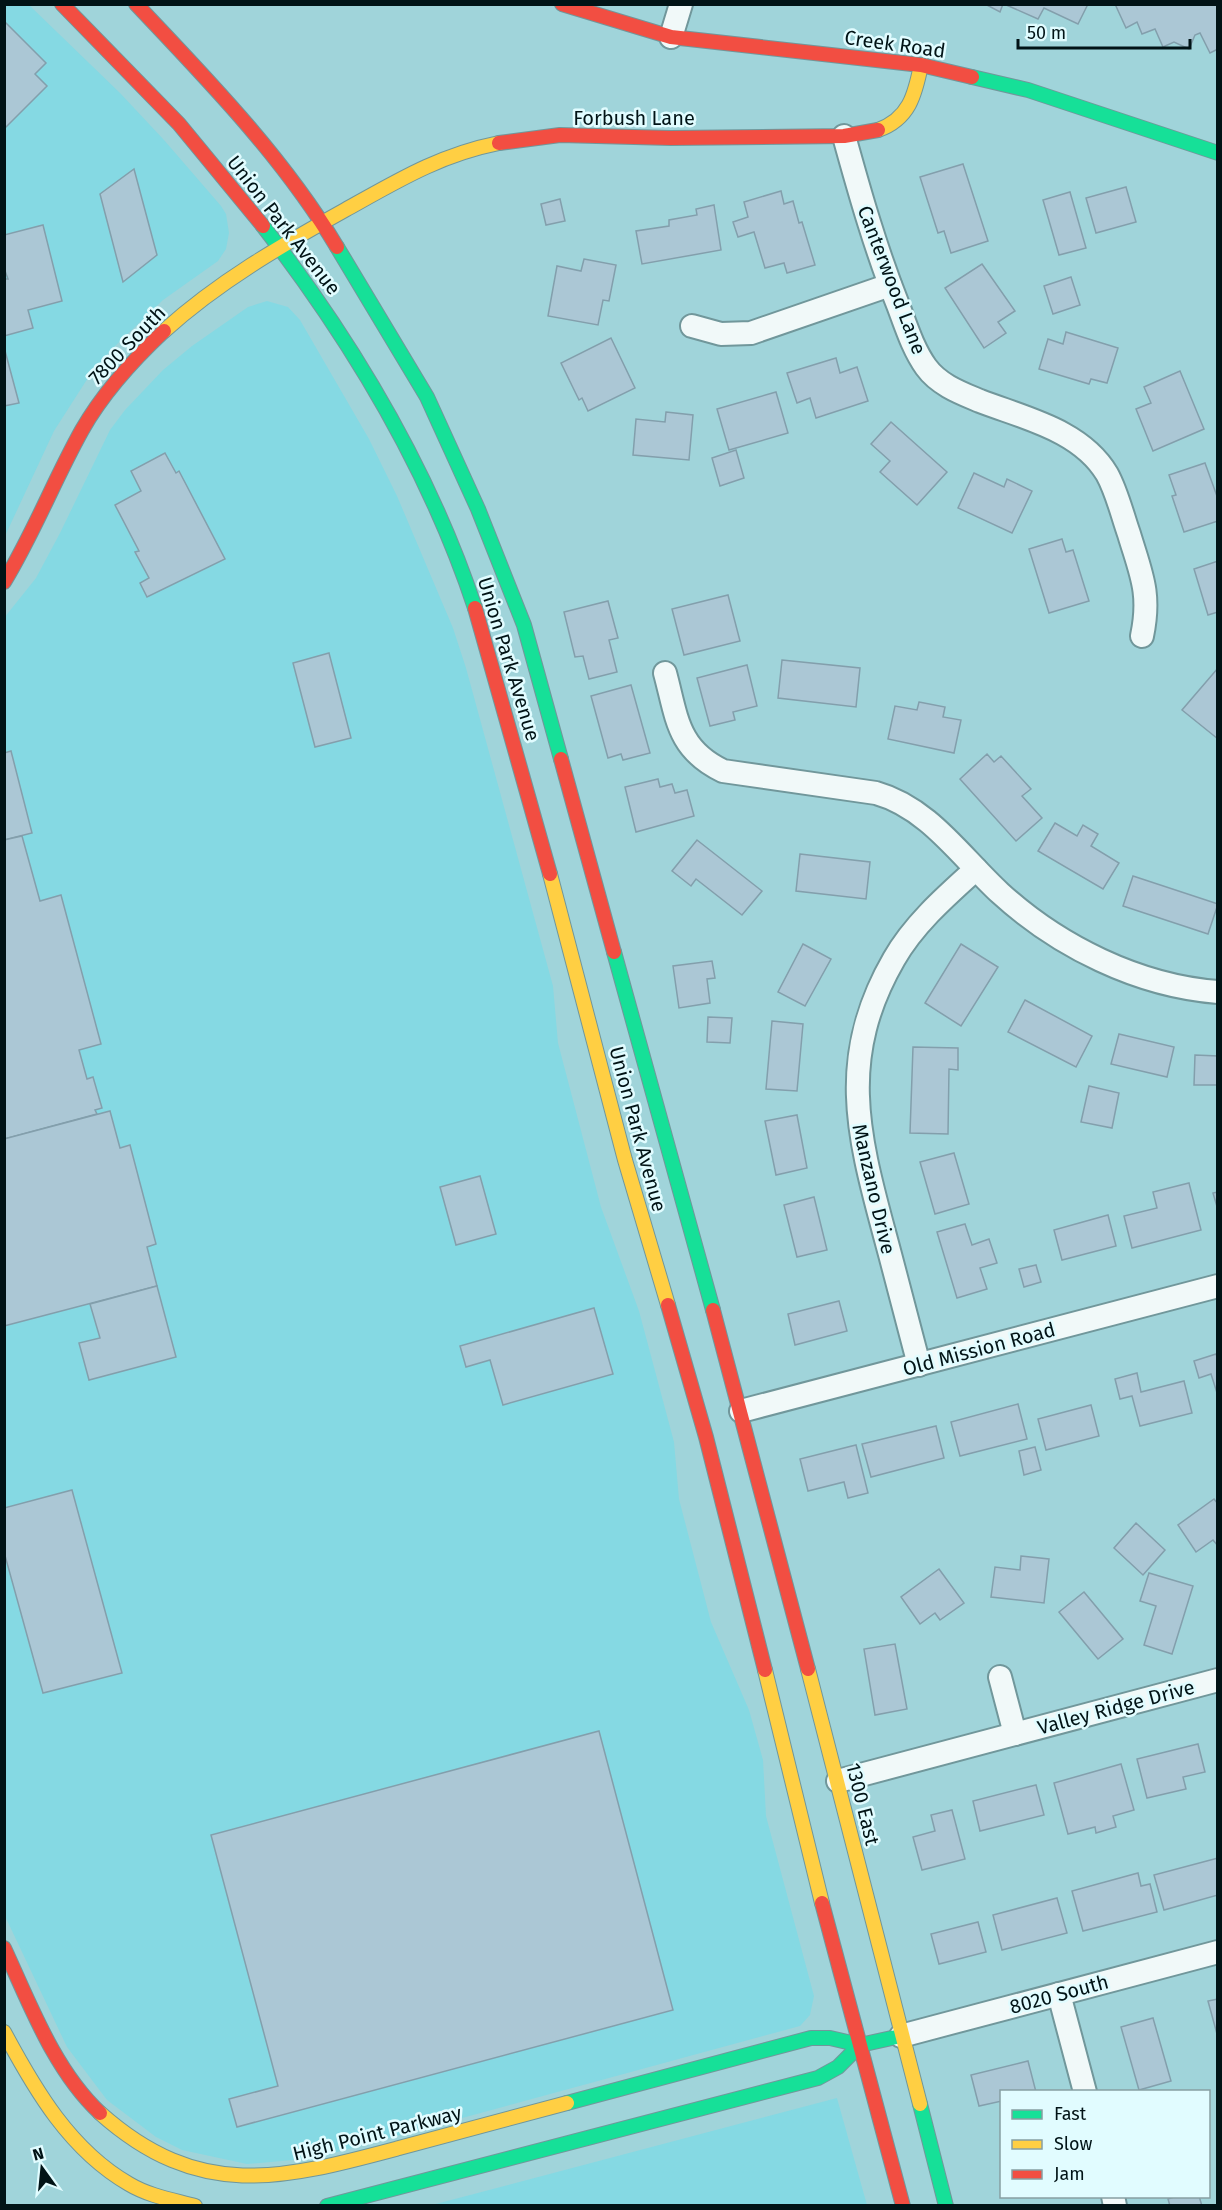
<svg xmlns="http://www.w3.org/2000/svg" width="1222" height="2210" font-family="'Fira Sans',sans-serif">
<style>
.built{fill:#85d9e3}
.building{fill:#abc7d5;stroke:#839fac;stroke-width:1.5}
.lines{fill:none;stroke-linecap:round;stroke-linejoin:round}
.street-casing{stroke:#71979b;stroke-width:26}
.fast-casing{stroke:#71979b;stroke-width:16}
.slow-casing{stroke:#71979b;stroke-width:16}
.jam-casing{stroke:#71979b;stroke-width:16}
.street{stroke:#f1f9f9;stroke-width:22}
.fast{stroke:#16e098;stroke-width:14}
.slow{stroke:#ffcf43;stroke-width:14}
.jam{stroke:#f24e42;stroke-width:14}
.labels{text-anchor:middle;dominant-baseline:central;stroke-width:5;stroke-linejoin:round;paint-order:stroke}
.street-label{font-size:20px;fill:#011316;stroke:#e1fcff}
</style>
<rect width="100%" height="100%" fill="#a0d4da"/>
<!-- built -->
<g class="built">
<path d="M28,4l92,89 44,47 57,66 5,8 3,19 -3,16 -8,12 -55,39 -52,50 -25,31 -32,50 -49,105 -1,-531z"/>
<path d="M267,301l21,6 12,13 69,119 28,57 56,132 13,40 87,318 5,57 43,164 38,104 35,131 5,57 32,123 38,88 14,50 3,56 48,180 -4,19 -10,11 -485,132 -68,6 -65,-14 -26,-13 -49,-37 -40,-53 -63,-133v-1296l32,-40 24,-45 50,-103 15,-20 38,-40 29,-24 56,-39z"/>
<path d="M837,2098l30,107h-435z"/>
</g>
<!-- building -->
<g class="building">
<path d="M985,4h18l-3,8z"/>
<path d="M1004,4h84l-10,20 -34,-16 -6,11z"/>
<path d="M1115,4h103v45l-8,4 -10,-20 -5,2 -6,14 -15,-7 -11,5 -8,-18 -13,5 -5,-12 -11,6z"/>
<path d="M4,21l42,42 -11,11 12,12 -43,43z"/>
<path d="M963,164l25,77 -37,12 -7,-22 -6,2 -18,-56z"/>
<path d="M134,169l23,86 -34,27 -23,-88z"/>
<path d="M1126,187l10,35 -40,11 -10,-35z"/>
<path d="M781,191l3,13 9,-3 6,22 3,-1 13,43 -28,8 -3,-10 -19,5 -11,-36 -16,5 -5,-15 15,-5 -4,-15z"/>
<path d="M1070,192l16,56 -27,7 -16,-55z"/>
<path d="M560,199l5,22 -19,4 -5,-21z"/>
<path d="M714,205l7,45 -79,14 -6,-33 33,-5v-6l28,-5 -1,-6z"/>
<path d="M43,225l19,76 -34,9 5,18 -29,8v-57h4l-4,-11v-33z"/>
<path d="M584,259l32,6 -7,36 -6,-1 -5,25 -50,-9 9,-50 24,5z"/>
<path d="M982,264l33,47 -17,11 8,11 -22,15 -39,-60z"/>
<path d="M1071,277l9,28 -27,9 -9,-28z"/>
<path d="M1066,332l52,16 -11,35 -16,-4 -2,5 -50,-15 9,-30 15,5z"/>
<path d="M611,338l24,50 -47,23 -6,-13 -3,2 -18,-37z"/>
<path d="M4,347l15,56 -15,3z"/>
<path d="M836,358l4,15 17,-6 11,34 -52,17 -6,-20 -13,5 -10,-30z"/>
<path d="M1180,371l24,58 -51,22 -17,-42 15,-6 -7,-16z"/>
<path d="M776,392l12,41 -59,17 -12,-41z"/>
<path d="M666,412l27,3 -4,45 -56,-5 3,-36 29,3z"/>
<path d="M891,422l56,50 -30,33 -37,-33 10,-11 -19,-17z"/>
<path d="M736,450l8,28 -24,8 -8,-28z"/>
<path d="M165,453l11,20 3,-2 46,88 -78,38 -7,-14 9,-5 -14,-26 4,-1 -24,-46 26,-14 -10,-20z"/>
<path d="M1205,463l13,36v22l-34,11 -12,-36 4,-1 -7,-20z"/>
<path d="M974,473l30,14 3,-8 25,12 -20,42 -54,-25z"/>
<path d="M1062,539l4,13 7,-2 16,51 -40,12 -20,-64z"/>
<path d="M1218,561v51l-10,3 -14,-46z"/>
<path d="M728,595l12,46 -56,14 -12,-46z"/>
<path d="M608,601l10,37 -9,2 8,32 -28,7 -6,-23 -8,1 -11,-45z"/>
<path d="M329,653l22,85 -36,9 -22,-84z"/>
<path d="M782,660l78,8 -4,39 -78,-9z"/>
<path d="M747,665l10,41 -24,6 2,8 -25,6 -13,-48z"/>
<path d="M1218,668v71l-36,-29z"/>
<path d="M631,685l19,68 -27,7 -2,-6 -13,4 -17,-62z"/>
<path d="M919,702l26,5 -2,10 18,3 -7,33 -66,-14 7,-33 22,4z"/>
<path d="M11,751l21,82 -28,7v-87z"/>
<path d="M987,754l7,8 7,-6 30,33 -9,7 20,22 -26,23 -56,-62z"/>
<path d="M658,779l2,8 12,-3 3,9 12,-3 7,26 -58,16 -11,-45z"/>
<path d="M1055,823l22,13 6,-11 15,9 -7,12 28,17 -16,26 -65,-38z"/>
<path d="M22,836l18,65 21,-6 40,149 -22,6 8,29 6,-2 9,31 -7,2 2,4 -93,25v-299z"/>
<path d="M697,840l65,51 -20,24 -46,-36 -5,7 -19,-15z"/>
<path d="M800,854l70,8 -4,37 -70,-8z"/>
<path d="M1133,876l85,28 -10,30 -85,-28z"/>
<path d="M803,944l28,15 -26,47 -27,-14z"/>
<path d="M961,944l37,23 -37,59 -36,-23z"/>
<path d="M712,961l3,17 -8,1 3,24 -31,5 -6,-42z"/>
<path d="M1025,1000l67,36 -16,31 -68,-35z"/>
<path d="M708,1017l24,1 -2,25 -23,-1z"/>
<path d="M772,1021l31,3 -6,67 -31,-2z"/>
<path d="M1119,1034l55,13 -7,30 -56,-13z"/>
<path d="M913,1047l45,1v22l-9,-1 -1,65 -38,-1z"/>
<path d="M1195,1055l23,1v29h-24z"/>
<path d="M1089,1086l30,7 -7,35 -31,-6z"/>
<path d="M110,1111l10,37 10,-3 26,99 -9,3 10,39 -153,40v-187z"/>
<path d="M797,1115l10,53 -31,7 -11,-54z"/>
<path d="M954,1153l15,51 -34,10 -15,-52z"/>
<path d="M480,1176l16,58 -40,11 -16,-58z"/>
<path d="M1189,1183l12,47 -69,18 -8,-32 33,-8 -4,-16z"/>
<path d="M1218,1192v18l-5,-17z"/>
<path d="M814,1197l13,53 -30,7 -13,-52z"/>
<path d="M1108,1215l8,31 -54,14 -8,-30z"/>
<path d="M965,1224l7,21 17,-6 8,24 -17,5 7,21 -30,9 -20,-66z"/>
<path d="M1036,1265l5,17 -17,5 -5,-18z"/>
<path d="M157,1286l19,71 -87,23 -10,-37 21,-5 -10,-34z"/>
<path d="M839,1301l8,30 -52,14 -7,-31z"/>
<path d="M594,1308l19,66 -110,31 -13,-45 -24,7 -6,-21z"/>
<path d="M1216,1354l2,6v36l-7,-22 -12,4 -5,-17z"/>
<path d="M1137,1373l4,19 43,-11 8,32 -52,13 -8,-30 -12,3 -5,-20z"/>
<path d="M1018,1404l9,35 -67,17 -9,-34z"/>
<path d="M1091,1405l8,31 -53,14 -8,-31z"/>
<path d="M936,1426l8,32 -73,19 -9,-33z"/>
<path d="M856,1445l12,48 -20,5 -4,-16 -36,9 -8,-32z"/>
<path d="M1035,1447l6,23 -17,5 -5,-24z"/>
<path d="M72,1490l50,183 -79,20 -39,-141v-44z"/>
<path d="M1214,1499l4,5v42l-5,-6 -17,12 -18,-27z"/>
<path d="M1136,1523l29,27 -22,25 -29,-27z"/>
<path d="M1021,1556l28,3 -5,44 -53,-6 4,-30 25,3z"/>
<path d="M939,1569l25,34 -24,17 -5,-7 -15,11 -19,-27z"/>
<path d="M1149,1573l44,13 -21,68 -28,-9 12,-39 -16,-5z"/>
<path d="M1084,1592l39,47 -25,20 -39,-47z"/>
<path d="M895,1644l12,65 -32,6 -11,-66z"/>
<path d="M599,1731l74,279 -436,117 -8,-28 49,-13 -67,-251z"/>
<path d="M1198,1744l7,28 -22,5 3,12 -39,9 -10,-39z"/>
<path d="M1121,1764l13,46 -21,6 3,11 -20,6 -1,-6 -27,7 -14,-51z"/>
<path d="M1036,1785l8,30 -64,16 -7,-30z"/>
<path d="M952,1810l13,49 -43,11 -9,-33 22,-6 -4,-16z"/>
<path d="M1218,1858v37l-54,15 -10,-35z"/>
<path d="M1138,1873l3,13 9,-2 7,28 -74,19 -11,-40z"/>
<path d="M1057,1898l10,35 -65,17 -9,-35z"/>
<path d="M978,1922l8,30 -47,12 -8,-30z"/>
<path d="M1218,1999v34l-1,1 -9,-33z"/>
<path d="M1153,2018l18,63 -32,9 -18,-63z"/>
<path d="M1028,2061l8,31h-34v9l-23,5 -8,-31z"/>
<path d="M1177,2196h22l3,10h-32l-2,-7z"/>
</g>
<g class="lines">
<defs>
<g id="street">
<path d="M671,37l10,-33"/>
<path d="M844,136c16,58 32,114 54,169 8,21 15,44 28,62 13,18 35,26 54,34 44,17 101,29 127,73 10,18 15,40 22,60 12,40 22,59 13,102"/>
<path d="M692,326l29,8 30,-1 139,-48"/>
<path d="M665,673c12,44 12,76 58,98l153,22c53,15 85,64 124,100 58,53 138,93 218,99"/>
<path d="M919,1365c-12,-45 -23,-89 -35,-133 -27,-100 -46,-176 10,-273 20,-35 52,-63 82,-90"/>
<path d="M741,1411l477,-125"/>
<path d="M1000,1677l15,57"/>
<path d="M838,1781l380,-101"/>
<path d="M1059,1994l26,98"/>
<path d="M901,2036l317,-84"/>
<path d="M1113,2196l2,10"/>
</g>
<g id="fast">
<path d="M972,77l56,13 190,63"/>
<path d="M263,226c89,115 166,243 212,382"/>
<path d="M337,247l90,150 51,112 46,116 37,134"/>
<path d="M614,952l99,358"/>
<path d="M567,2103l244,-65h19l30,7 41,-9"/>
<path d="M920,2104l26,102"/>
<path d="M327,2206l491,-128 20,-11 22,-22"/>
</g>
<g id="slow">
<path d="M878,130c31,-11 37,-35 43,-65"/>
<path d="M164,331c54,-49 118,-86 181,-121 52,-29 94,-55 154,-67"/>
<path d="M550,874l75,286 43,145"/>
<path d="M808,1669l112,435"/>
<path d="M765,1670l57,233"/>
<path d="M4,2032c31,58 66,118 125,152 20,12 44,16 66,22"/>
<path d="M100,2113c100,89 183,66 299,35 56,-15 112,-30 168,-45"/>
</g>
<g id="jam">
<path d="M62,4l117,120 84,102"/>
<path d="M136,4c72,76 147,153 201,243"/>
<path d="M562,4l109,33 250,28 51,12"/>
<path d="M499,143l61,-8 111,3 173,-2 34,-6"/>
<path d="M4,582c30,-49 50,-102 78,-152 21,-37 51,-70 82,-99"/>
<path d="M475,608l75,266"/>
<path d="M561,759l53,193"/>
<path d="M668,1305l38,132 59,233"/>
<path d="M713,1310l95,359"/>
<path d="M822,1903l81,303"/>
<path d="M4,1948c26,56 50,122 96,165"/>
</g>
</defs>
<!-- street casing -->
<use href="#street" class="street-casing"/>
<!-- fast casing -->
<use href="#fast" class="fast-casing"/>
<!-- slow casing -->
<use href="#slow" class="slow-casing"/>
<!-- jam casing -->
<use href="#jam" class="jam-casing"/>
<!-- street -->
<use href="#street" class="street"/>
<!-- fast -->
<use href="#fast" class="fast"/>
<!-- slow -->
<use href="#slow" class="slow"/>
<!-- jam -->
<use href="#jam" class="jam"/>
</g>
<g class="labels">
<!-- street labels -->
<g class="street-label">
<text transform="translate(895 44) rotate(8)">Creek Road</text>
<text x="634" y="118">Forbush Lane</text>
<text transform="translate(284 225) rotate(52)">Union Park Avenue</text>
<text transform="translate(892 280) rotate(69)">Canterwood Lane</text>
<text transform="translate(127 345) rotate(-46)">7800 South</text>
<text transform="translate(509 659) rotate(73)">Union Park Avenue</text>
<text transform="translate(638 1129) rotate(75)">Union Park Avenue</text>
<text transform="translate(874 1189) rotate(77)">Manzano Drive</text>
<text transform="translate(979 1349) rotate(-15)">Old Mission Road</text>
<text transform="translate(1116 1707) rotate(-15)">Valley Ridge Drive</text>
<text transform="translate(863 1804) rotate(76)">1300 East</text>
<text transform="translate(1059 1994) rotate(-15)">8020 South</text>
<text transform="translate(377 2133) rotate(-14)">High Point Parkway</text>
</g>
</g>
<!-- border -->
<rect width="1222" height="2210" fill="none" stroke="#011316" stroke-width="12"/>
<!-- legend -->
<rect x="1000" y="2090" width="210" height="108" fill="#e1fcff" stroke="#879fa2" stroke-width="1.5"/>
<rect x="1012" y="2110" width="30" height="9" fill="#16e098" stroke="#879fa2" stroke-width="1.5"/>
<text x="1054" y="2120" font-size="18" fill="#011316">Fast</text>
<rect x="1012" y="2140" width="30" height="9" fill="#ffcf43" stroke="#879fa2" stroke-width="1.5"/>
<text x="1054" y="2150" font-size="18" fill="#011316">Slow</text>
<rect x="1012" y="2170" width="30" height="9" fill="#f24e42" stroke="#879fa2" stroke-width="1.5"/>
<text x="1054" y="2180" font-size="18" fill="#011316">Jam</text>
<!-- north arrow -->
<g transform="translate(42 2168) rotate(345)" stroke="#e1fcff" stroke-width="4.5" paint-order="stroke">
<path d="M0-4.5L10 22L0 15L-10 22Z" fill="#011316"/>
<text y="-9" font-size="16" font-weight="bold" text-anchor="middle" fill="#011316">N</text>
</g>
<!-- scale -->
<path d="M1018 39v9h172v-9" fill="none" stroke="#011316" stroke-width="3"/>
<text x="1027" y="39" font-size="18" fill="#011316" stroke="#e1fcff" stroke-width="4.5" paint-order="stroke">50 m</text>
</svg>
